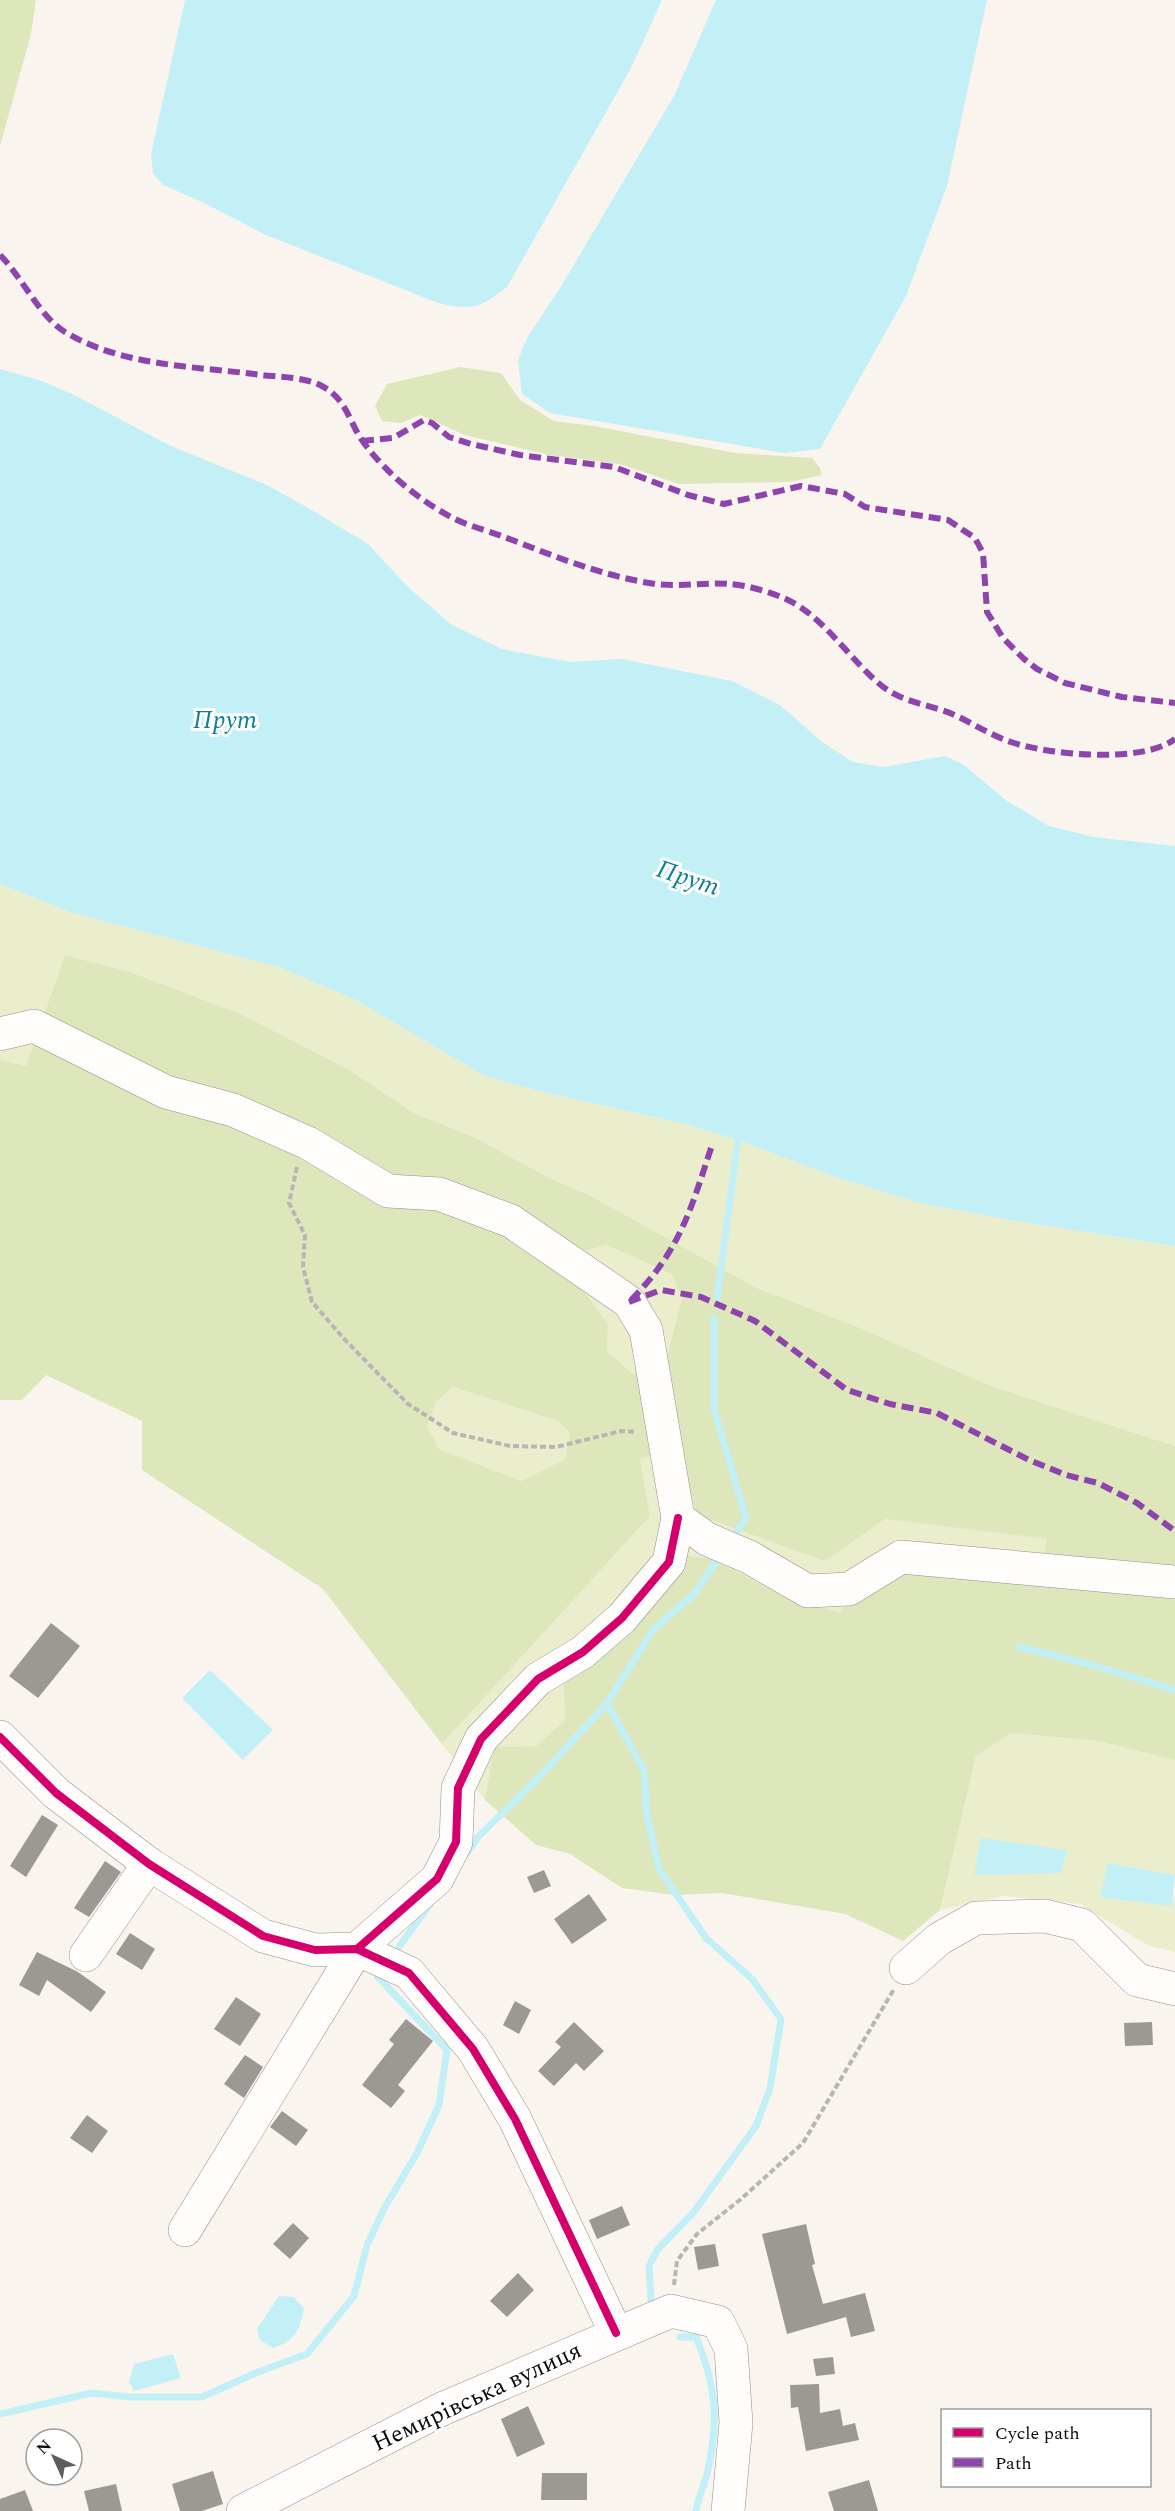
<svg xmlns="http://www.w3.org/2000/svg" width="1175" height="2511" font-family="Spectral,serif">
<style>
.green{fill:#eaeecd;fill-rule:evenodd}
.forest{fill:#dde7bb;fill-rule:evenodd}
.water{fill:#c3f0f6}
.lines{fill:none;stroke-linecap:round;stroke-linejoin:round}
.stream{stroke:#c3f0f6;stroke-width:7}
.building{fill:#9c9894}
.minor-casing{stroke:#93908d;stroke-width:34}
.path{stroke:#b7b6b5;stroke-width:4;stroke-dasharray:6 3;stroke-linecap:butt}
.minor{stroke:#fefdfc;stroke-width:33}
.quiet{stroke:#8e44ad;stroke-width:6;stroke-dasharray:12 6;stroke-linecap:butt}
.cycleway-casing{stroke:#fff;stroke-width:11}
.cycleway{stroke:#d6006c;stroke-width:8}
.labels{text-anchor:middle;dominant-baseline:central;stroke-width:6;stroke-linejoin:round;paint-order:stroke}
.street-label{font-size:24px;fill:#0b0b0b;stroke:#fff}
.water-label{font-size:26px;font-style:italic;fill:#10809a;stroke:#fff}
</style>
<rect width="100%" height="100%" fill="#faf4ee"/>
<!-- green -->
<g class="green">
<path d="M0,884l70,28 209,55 77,33 127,75 52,15 150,34 53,16 97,37 85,26 96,18 159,25v200l-187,-61 -130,-58 -101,-39 -166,-92 -46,-20 -69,-38 -62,-25 -63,-42 -110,-57 -111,-42 -65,-17 -39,111 -26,-6z"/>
<path d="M607,1245l64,29 11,23 -14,62 -34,16 -27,-24 1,-27 -38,-51 8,-21z"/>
<path d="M453,1387l105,34 12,12 -5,26 -44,22 -82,-32 -12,-23 9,-24z"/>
<path d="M674,1450l150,111 61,-42 162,20 -9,41 -147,-15 -51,47 -42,-10 -235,65 2,53 -29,26 -42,1 -9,53 -43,-56 208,-228 -11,-57z"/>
<path d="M1011,1733l88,8 76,19v115l-67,-12 64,43 3,-11v57l-28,-7 -67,-41 -76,-8 -64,14 36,-154zM981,1839l85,11 -5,23z"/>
</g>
<!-- forest -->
<g class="forest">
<path d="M0,0h36l-5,34 -31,112z"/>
<path d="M460,367l41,6 19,27 34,21 40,5 141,27 77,5 8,10 2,7 -33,7 -110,2 -59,-20 -71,-9 -84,-20 -45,-20 -19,8 -19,-2 -7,-15 12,-22z"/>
<path d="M65,955l65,17 111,42 110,57 63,42 62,25 69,38 46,20 166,92 101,39 130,58 187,61v314l-76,-19 -88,-8 -35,23 -36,154 -37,31 -58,-27 -123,-21 -48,2 -52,-7 -52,-34 -34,-9 -51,-45 9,-53 42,-1 29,-26 -2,-53 118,-112 29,4 88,43 42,10 50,-47 148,15 9,-41 -162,-20 -60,42 -127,-46 -24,-65 -34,9 10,57 -208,228 -119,-155 -181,-119v-49l-96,-46 -24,25h-22v-340l26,6zM607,1245l64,29 11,23 -15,62 -33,16 -27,-24 1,-27 -38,-51 8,-21zM453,1387l105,34 12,12 -5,26 -44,22 -82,-32 -12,-23 9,-24z"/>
</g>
<!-- water -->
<g class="water">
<path d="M185,0h477l-31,68 -124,219c-27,21 -34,24 -69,16l-172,-68 -62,-32 -41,-18 -10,-12 -2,-19z"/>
<path d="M716,0h271l-40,186 -41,110 -86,153 -36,4 -234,-40 -28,-19 -4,-34 9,-22 33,-50 114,-192z"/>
<path d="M0,369l39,11 33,14 99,52 96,39 38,21 63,38 40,43 44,38 50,24 69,13 51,-3 110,22 48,24 41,36 32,21 31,5 61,-11 19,9 43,36 42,25 45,11 81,9v400l-159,-25 -96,-18 -85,-26 -97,-37 -53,-16 -150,-34 -52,-15 -127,-75 -77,-33 -209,-55 -70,-28z"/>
<path d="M210,1670l63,60 -30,30 -61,-62z"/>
<path d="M981,1838l86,12 -6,23 -87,2z"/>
<path d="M1108,1863l67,12 -3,31 -72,-9z"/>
<path d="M279,2296l15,1 10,12c-4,22 -10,32 -31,39l-13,-8 -3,-11z"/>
<path d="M173,2354l8,24 -47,13 -5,-9 5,-18z"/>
</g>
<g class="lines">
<!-- stream -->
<g class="stream">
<path d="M717,1298l21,-158 -1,-9"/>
<path d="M714,1318v91l32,109 -15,22"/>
<path d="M1019,1647l66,16 90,27"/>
<path d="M607,1703l37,67 3,46 12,53 47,69 46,41 29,40 -11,69 -14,38 -63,87 -35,36 -9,17 2,35"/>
<path d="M467,1853l11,-16 65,-64 64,-70 46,-73 42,-37 26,-39"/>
<path d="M393,1955l38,-52"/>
<path d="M680,2337h16c20,48 23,82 12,133 -3,14 -10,27 -12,41"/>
<path d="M0,2414l91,-21 39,4h72l56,-25 49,-18 47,-58 13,-51 18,-38 32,-54 22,-48 8,-55 -70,-74 4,-6"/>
</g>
</g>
<!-- building -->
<g class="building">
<path d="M51,1623l29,23 -42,52 -29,-22z"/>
<path d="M42,1815l16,10 -32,52 -16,-11z"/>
<path d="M105,1861l16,11 -32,45 -15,-9z"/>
<path d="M544,1870l7,16 -17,7 -7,-16z"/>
<path d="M589,1894l18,26 -35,24 -18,-25z"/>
<path d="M130,1933l25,16 -13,21 -26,-16z"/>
<path d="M37,1952l41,20 28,20 -15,20 -44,-32 -8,16 -20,-11z"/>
<path d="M236,1997l25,17 -21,32 -26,-17z"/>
<path d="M515,2001l16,9 -12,24 -16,-9z"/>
<path d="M406,2019l27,22 -35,44 7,6 -14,17 -29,-23 32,-41 -5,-4z"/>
<path d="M574,2022l30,29 -20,20 -8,-8 -22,23 -16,-15 23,-24 -6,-5z"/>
<path d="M1152,2022l1,23 -28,1 -1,-23z"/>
<path d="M245,2055l18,12 -19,31 -20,-14z"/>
<path d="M282,2111l26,19 -12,16 -26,-19z"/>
<path d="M87,2115l21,16 -16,22 -22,-15z"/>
<path d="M622,2206l8,19 -33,14 -8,-19z"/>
<path d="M293,2223l16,15 -19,21 -17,-15z"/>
<path d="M806,2224l9,40 -3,1 11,39 42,-11 10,38 -24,6 -5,-20 -59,17 -25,-100z"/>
<path d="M715,2244l4,22 -21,4 -4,-23z"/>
<path d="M518,2273l16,17 -27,27 -17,-16z"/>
<path d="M833,2357l2,17 -19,2 -3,-17z"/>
<path d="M819,2384l1,29 20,-4 3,17 12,-3 4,17 -53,11 -8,-44 -7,1 -1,-23z"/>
<path d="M528,2406l17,38 -28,13 -16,-38z"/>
<path d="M213,2471l10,33 -21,7h-22l-8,-27z"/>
<path d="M542,2473h45v27h-46z"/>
<path d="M869,2480l9,31h-44l-6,-19z"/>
<path d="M116,2484l6,27h-33l-5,-20z"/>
<path d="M25,2490l8,21h-33v-12z"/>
</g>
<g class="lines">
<defs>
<g id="minor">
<path d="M0,1034l34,-8 132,66 67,18 75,33 80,48 51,3 72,27 118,81 17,28 32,188 29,21 42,18 59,34 41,-2 52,-32 274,25"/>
<path d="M0,1737l56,56 93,71 114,72 52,14 42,-1 52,24 64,76 42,70 101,214"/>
<path d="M86,1955l63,-91"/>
<path d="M906,1968l33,-29 37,-21 69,-2 37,9 55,55 38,9"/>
<path d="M185,2230l172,-281 80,-70 19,-37 2,-54 23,-49 57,-60 45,-27 39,-34 47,-56 9,-44"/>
<path d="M243,2511l199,-102 229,-98 47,11 13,27 5,74 -8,88"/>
</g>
</defs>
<!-- minor casing -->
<use href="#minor" class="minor-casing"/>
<!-- path -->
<g class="path">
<path d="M297,1167l-8,36 16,32 -2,32 9,35 34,39 62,63 45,29 57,13 46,1 65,-16 15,1"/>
<path d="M674,2285l3,-24 20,-27 44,-35 62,-56 91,-154"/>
</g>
<!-- minor -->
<use href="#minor" class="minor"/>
<!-- quiet -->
<g class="quiet">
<path d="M0,255c22,22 40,62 65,77 58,35 131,34 196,43 19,2 42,2 59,10 27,13 29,38 44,58 22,30 55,57 87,74 17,9 38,14 56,21 49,19 96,38 148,46 25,3 50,-2 74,0 18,1 42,8 59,16 36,17 63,61 94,86 18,15 47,19 68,27 21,9 40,22 61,29 39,13 131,22 164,-3"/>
<path d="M362,441l31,-3 31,-18 8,3 17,14 22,7 49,11 94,12 74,28 36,9 77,-18 44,8 20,13 83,13 27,18 8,15 4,59 16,26 21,21 13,10 28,14 57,14 53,6"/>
<path d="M631,1300c49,-49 60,-91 81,-155"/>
<path d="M629,1302l32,-12 40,7 54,24 92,69 43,14 47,9 92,47 37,15 32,8 39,20 38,28"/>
</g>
<defs>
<g id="cycleway">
<path d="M0,1737l56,56 93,71 114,72 52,14 42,-1 52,24 64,76 42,70 101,214"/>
<path d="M357,1949l80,-70 19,-37 2,-54 23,-49 57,-60 45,-27 39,-34 47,-56 9,-44"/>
</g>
</defs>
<!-- cycleway casing -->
<use href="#cycleway" class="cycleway-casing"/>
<!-- cycleway -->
<use href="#cycleway" class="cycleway"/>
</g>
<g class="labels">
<!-- street labels -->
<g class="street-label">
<text transform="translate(477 2397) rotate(-25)">Немирівська вулиця</text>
</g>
<!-- water labels -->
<g class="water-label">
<text x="225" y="720">Прут</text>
<text transform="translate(688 878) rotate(18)">Прут</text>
</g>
</g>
<!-- legend -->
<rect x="941" y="2409" width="210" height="78" fill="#ffffff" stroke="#9d9d9d" stroke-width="1.5"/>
<rect x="953" y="2428" width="30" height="9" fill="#d6006c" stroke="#9d9d9d" stroke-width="1.5"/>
<text x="995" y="2439" font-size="18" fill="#0b0b0b">Cycle path</text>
<rect x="953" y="2458" width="30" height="9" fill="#8e44ad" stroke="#9d9d9d" stroke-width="1.5"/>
<text x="995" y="2469" font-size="18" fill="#0b0b0b">Path</text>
<!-- north arrow -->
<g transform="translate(54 2457) rotate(315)"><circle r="28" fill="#ffffff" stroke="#9d9d9d" stroke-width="1.5"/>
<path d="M0-4.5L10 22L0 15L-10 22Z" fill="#5f5d5a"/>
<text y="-9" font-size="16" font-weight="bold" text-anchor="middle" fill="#0b0b0b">N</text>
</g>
</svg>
